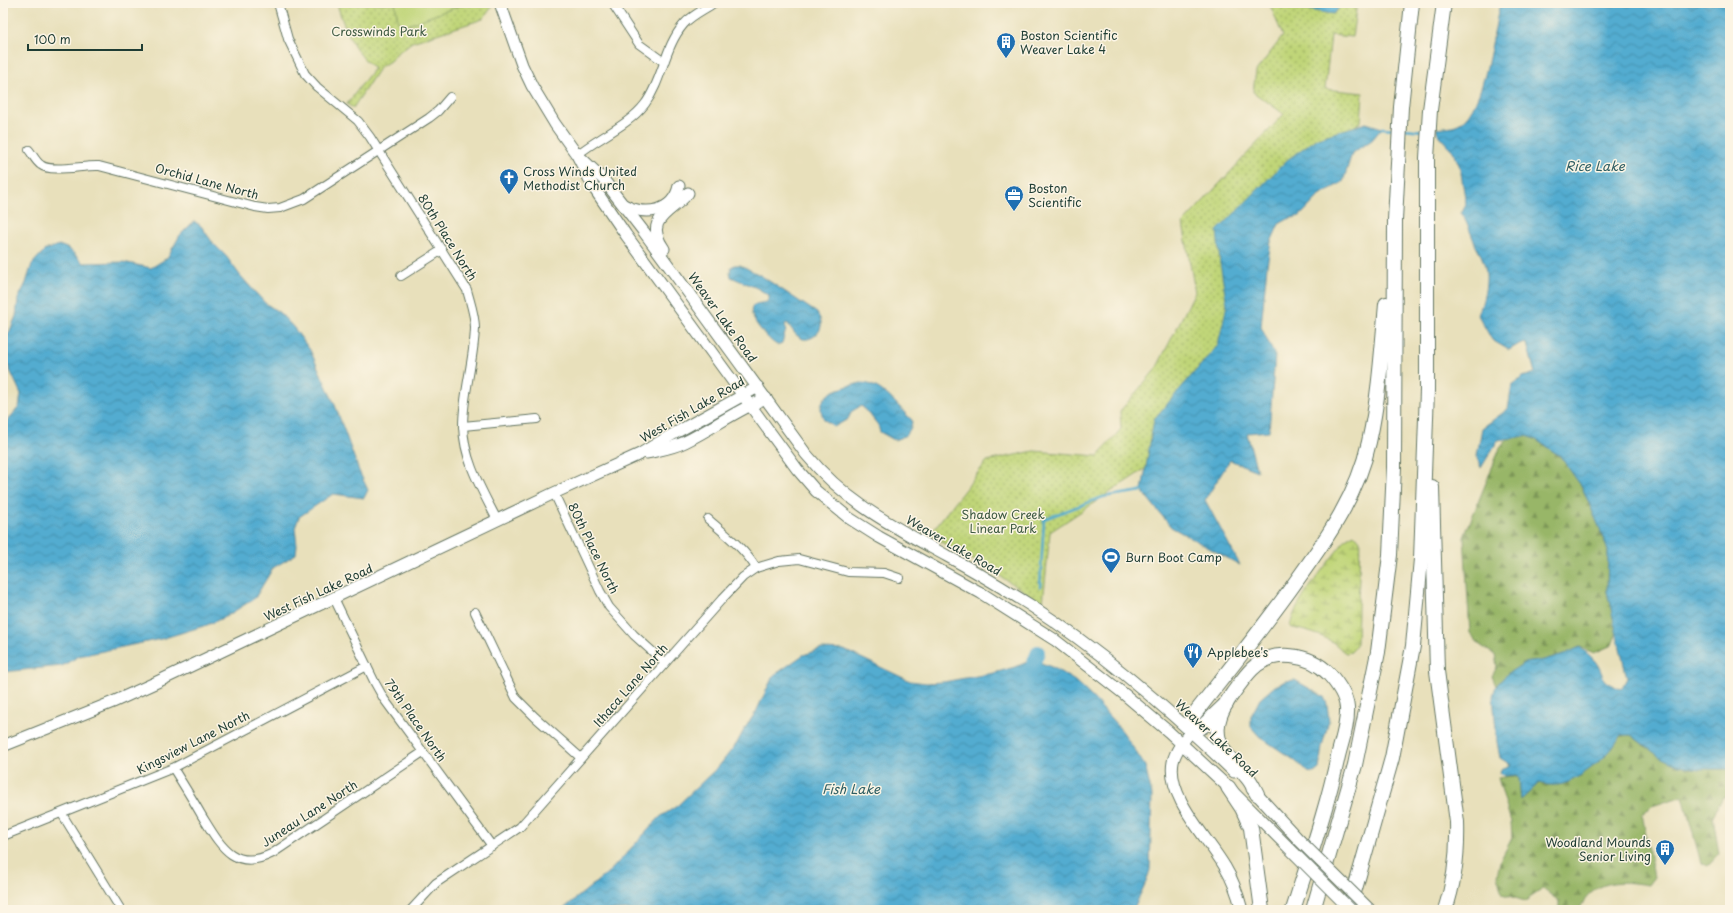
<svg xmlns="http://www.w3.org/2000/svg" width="1733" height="913" font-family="'Playpen Sans',sans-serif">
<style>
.forest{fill:url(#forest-firs);stroke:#5c7a4e}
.wetland{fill:url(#wetland-marsh);stroke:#708956}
.park{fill:url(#park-dots);stroke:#708956}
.pitch{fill:#c0d578;stroke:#708956}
.water{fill:url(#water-waves);stroke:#387482}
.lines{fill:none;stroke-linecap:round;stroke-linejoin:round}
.stream{stroke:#52acd0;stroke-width:2.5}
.river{stroke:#52acd0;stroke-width:14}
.street-casing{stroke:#657663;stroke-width:10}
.secondary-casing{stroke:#657663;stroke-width:13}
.highway-casing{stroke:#657663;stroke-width:16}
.street{stroke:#fff;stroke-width:8}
.secondary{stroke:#fff;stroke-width:11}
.highway{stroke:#fff;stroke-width:14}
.secondary-bridge-casing{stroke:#657663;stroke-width:13;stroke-linecap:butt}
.secondary-bridge{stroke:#fff;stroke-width:11}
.labels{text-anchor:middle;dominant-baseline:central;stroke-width:3;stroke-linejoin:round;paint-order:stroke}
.park-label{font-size:12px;fill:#3f5b42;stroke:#fcf5e5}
.poi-label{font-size:12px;fill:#1f3d34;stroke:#fcf5e5;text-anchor:start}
.street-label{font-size:12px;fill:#1f3d34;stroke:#fcf5e5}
.water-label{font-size:13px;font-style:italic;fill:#2e5e63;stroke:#fcf5e5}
</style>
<defs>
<pattern id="forest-firs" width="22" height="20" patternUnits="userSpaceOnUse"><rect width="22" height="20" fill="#98b668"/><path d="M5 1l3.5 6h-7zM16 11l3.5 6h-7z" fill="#7b9556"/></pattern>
<pattern id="wetland-marsh" width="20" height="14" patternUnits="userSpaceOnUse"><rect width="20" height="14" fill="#c0d578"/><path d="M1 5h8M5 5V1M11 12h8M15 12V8" fill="none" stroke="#9bae63"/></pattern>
<pattern id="park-dots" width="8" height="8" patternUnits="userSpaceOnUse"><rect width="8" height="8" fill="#c0d578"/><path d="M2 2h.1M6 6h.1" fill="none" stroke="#9bae63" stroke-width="1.8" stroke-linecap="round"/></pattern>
<pattern id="water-waves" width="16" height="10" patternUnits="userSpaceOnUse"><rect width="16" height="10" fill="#52acd0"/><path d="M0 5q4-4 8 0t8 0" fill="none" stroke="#438daa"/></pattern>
</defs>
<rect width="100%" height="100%" fill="#fcf5e5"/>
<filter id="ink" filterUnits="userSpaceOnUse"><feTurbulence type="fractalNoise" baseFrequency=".025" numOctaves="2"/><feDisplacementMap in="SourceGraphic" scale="8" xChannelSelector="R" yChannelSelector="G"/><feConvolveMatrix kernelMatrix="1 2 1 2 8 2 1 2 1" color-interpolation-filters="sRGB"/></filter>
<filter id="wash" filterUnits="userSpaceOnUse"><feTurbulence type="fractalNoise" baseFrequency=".012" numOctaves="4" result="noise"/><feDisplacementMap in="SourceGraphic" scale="16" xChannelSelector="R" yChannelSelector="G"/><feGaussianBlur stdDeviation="0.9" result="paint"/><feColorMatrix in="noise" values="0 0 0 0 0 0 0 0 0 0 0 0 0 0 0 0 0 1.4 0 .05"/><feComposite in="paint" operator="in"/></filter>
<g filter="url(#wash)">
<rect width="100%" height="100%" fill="#e8e0bb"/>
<!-- forest -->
<g class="forest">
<path d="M1526,436l9,3 25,17 22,31 18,42 8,22 -1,41 10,40 -5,13 -18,8 -14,-6 -13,6 -23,7 -20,3 -17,11 -11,12 -4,-10 5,-9 -2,-12 -15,-10 -10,-12 -6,-96 36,-89 10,-11z"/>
<path d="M1622,735h9l15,12 42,21 42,1v27l-7,1 -10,19 6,38 -11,12 -7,-3 -18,-67 -31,10 -10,8 12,63 -6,8c-30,-5 -54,-6 -69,25h-20v-9l-16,-12 -18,12 -23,-7 -5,-19 4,-16 11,-21 -1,-16 -13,-44 19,-3 2,3 2,22 18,-17c7,2 16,3 24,1 14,-4 36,-21 46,-32 5,-5 8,-12 13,-17z"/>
</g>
<!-- wetland -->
<path class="wetland" d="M1354,534l6,7 -3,102 -6,9 -5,1c-5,-2 -7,-7 -12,-10 -13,-9 -29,-12 -44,-16 3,-24 42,-69 57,-89z"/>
<!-- park -->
<g class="park">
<path d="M337,3h153l2,4 -9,12 -71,23 -16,12 -6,7 -10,6 -27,41 -6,-4 27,-36c-20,-15 -31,-42 -37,-65z"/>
<path d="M1269,3h88l-5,34 -21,-2 -6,54 38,4 -2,29 -56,35 -139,298 -116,77 -7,71 -56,-35 -58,-33 58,-74 47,-10 64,5 23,-27 -1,-18 36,-42 39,-77 -12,-69 101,-109 -31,-22 3,-21 27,-35z"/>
</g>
<!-- pitch -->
<path class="pitch" d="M395,3h72l-68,25z"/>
<!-- water -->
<g class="water">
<path d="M1297,3h44v3l-8,8 -31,-5z"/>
<path d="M1500,3h230v766h-31l-20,-3 -19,-9 -29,-22h-9c-5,5 -8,12 -13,17 -10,11 -32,28 -46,32 -8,2 -17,1 -24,-1l-18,17 -2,-22 -2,-3 -13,1 -4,-3 1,-4 10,-4 -11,-7 -3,-16 -4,-46 3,-10 11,-12 17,-11 20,-3 23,-7 13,-6c5,5 10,8 14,13 12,14 3,20 27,29l6,-11 -20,-86 1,-41 -8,-22 -18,-42 -22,-31 -25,-17 -9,-3 -28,4 -17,28 -4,-13 5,-27 26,-19 4,-24 11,-8 12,-4 -8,-29 -6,-1 -12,7 -17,-10 -14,-25c6,-16 12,-37 5,-55 -2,-6 -7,-12 -9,-19 -4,-10 -7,-19 -13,-28l5,-9 -6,-37 -7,-16 -14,-15 -3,-8c7,-1 18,-1 24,-5 25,-16 33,-91 40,-120z"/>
<path d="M1366,123l16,5 -10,12 -20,13 -9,29 -22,12 -21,22 -12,3 -9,5 -8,18 -4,24 -6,61 14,29 -6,75 -22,2 10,38 -27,-11 -25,40 35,65 -69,-38 -29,-36 12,-72 64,-74 9,-40 -7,-42 -3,-32 70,-71 30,-22z"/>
<path d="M194,221l7,5 12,17 13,13 13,18 16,18 10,11 15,10 14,15 16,22 25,55 24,66 9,19 -4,8 -31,-4 -34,23 -4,11 2,17 -1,9 -23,14 -18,30 -28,18 -20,9 -46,14 -82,17 -17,10 -59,6v-249l3,-1 13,-15 2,-13 -18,-39v-14l6,-8 7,-17 2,-17 8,-16 6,-19 13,-14 14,-5 10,4 15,14 39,-1 28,6 16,-10 13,-23z"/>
<path d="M735,265h5l20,10 57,38c1,3 4,6 4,9 2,11 -13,22 -22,15 -5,-3 -8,-10 -12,-14l-2,1 1,6 -4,13 -5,2c-8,-4 -34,-32 -23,-40 3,-2 9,-2 13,-3l3,-6 -13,-8 -26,-11 -1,-5 1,-5z"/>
<path d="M861,383c21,0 37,24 51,37 0,11 -7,18 -18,20l-14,-8 -2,-7 -12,-15 -5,-4 -9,5 -4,8 -14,8c-2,-3 -8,-5 -10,-8 -2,-3 -3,-8 -3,-12 2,-17 25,-20 40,-24z"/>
<path d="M822,649l22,1 66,31 16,2 17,-1 51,-9 21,-6 12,-5h12l15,6 21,13 19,18 29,33 22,34 7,29 -2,75 -4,12 -13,28h-571l49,-40 49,-53 17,-11 42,-40 18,-23 8,-15 11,-16 17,-36 30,-21z"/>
<path d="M1295,680l29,17 3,7 2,17 -7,25 -3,23 -5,4 -6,-1 -14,-12 -34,-23 -9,-10v-11l9,-17 15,-13 11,-5z"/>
</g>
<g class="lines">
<!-- stream -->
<g class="stream">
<path d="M1382,128l14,1"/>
<path d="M1405,129l18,2"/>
<path d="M1040,587l4,-68 59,-22 39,-6"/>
</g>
<!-- river -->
<path class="river" d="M1027,680l11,-28"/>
</g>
</g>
<g filter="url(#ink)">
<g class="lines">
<defs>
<g id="street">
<path d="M278,3l10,36 17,35 12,13 41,34 12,16 97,153c3,12 8,25 8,38 -1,33 -12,65 -12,98 1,35 19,64 34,94"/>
<path d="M612,3l27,41 25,18"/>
<path d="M29,150c4,5 7,12 12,15 10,8 43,0 58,1l156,41 13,2 12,-1 24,-9 125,-81 9,-7 12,-14"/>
<path d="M577,155c22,-18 51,-29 68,-51 18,-24 19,-57 39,-80 8,-9 20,-14 30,-21"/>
<path d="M401,276l41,-26"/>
<path d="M463,426l74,-7"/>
<path d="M554,493l46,98 9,16 25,28 31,28"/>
<path d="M708,519c17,15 36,29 48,49"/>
<path d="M334,598l41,85 9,16 108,147"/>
<path d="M475,612l41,86 19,19 46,41"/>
<path d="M173,768c10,16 20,32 29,48 18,29 32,57 71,37l150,-101"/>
<path d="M62,814l59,96"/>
<path d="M3,836l170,-68 194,-102"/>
<path d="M411,910l25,-27 84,-56 202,-228 21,-22 13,-9 23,-7 20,-2 49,13 36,1 15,5"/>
</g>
<g id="secondary">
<path d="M500,3l22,62 10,21 23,38 22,31 17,33 32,47 135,185 36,49 19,22 33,27 30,19 102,56 74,47 69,54 45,38 59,55 67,67"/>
<path d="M582,159l21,20 41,53 162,222c40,49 87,72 141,102 28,15 56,32 83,49 74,48 141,106 204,167"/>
<path d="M624,205c21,11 49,8 55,-19"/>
<path d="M664,249c-22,-31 9,-37 24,-56"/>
<path d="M647,453c13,-3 26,-5 38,-11 28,-14 52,-32 81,-44"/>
<path d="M1191,731c-7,9 -16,20 -18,31 -7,35 36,77 52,105 8,13 13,28 17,43"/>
<path d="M3,746l110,-44 44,-20 397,-189 86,-39 28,-17 90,-50"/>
<path d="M1252,789l47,51"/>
</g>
<g id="highway">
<path d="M1432,487l5,184 20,151c1,30 -2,59 -12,88"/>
<path d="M1226,704l-23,22 -12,5 1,-14c35,-45 72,-90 105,-137 31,-43 61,-86 72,-138 10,-45 13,-92 17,-138"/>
<path d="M1228,787l14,21 9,20 11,82"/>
<path d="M1257,794c-3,-6 -6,-13 -11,-18 -9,-12 -23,-21 -27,-36 -5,-18 4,-33 14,-47 6,-8 12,-17 19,-24 21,-21 58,-15 77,5 8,9 17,21 18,34 1,16 -5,32 -9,48 -11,52 -29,103 -45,154"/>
<path d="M1313,910l42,-145 23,-113 12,-97 4,-88 1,-247 6,-113 11,-104"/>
<path d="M1349,910l43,-152 21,-112 8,-87 6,-169v-232l3,-48 14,-107"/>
</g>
</defs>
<!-- street casing -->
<use href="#street" class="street-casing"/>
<!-- secondary casing -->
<use href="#secondary" class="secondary-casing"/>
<!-- highway casing -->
<use href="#highway" class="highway-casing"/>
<!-- street -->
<use href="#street" class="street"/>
<!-- secondary -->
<use href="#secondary" class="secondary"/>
<!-- highway -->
<use href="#highway" class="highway"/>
<defs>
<g id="secondary-bridge">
<path d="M1299,840l71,70"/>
<path d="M1295,854l56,56"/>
</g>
</defs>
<!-- secondary-bridge casing -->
<use href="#secondary-bridge" class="secondary-bridge-casing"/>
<!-- secondary-bridge -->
<use href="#secondary-bridge" class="secondary-bridge"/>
</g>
</g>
<!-- icons -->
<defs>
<symbol id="building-pin" viewBox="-11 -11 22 30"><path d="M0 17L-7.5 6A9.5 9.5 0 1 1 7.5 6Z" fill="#1f6fb2" stroke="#fcf5e5"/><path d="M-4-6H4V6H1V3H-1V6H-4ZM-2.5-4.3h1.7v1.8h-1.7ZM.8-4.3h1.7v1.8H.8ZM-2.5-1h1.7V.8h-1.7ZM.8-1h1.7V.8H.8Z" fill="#fff"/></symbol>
<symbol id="church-pin" viewBox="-11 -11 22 30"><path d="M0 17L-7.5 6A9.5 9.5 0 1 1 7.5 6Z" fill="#1f6fb2" stroke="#fcf5e5"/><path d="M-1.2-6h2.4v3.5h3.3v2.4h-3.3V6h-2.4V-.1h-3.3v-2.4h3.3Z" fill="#fff"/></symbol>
<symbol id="office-pin" viewBox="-11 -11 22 30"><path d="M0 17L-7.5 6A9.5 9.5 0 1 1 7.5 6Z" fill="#1f6fb2" stroke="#fcf5e5"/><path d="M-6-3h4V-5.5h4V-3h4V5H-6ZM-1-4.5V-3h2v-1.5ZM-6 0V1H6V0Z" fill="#fff"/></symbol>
<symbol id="stadium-pin" viewBox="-11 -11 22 30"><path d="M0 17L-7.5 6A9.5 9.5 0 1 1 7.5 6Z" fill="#1f6fb2" stroke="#fcf5e5"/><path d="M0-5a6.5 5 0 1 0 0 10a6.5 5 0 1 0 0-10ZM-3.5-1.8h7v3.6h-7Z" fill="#fff"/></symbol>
<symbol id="restaurant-pin" viewBox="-11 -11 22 30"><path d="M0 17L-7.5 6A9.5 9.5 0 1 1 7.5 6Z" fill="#1f6fb2" stroke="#fcf5e5"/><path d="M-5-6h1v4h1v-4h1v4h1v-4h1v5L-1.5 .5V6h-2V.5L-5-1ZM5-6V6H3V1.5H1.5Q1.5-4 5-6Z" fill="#fff"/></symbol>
</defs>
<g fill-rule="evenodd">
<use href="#building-pin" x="995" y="31" width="22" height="30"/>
<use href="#church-pin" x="498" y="167" width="22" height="30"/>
<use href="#office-pin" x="1003" y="184" width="22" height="30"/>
<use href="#stadium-pin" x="1100" y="546" width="22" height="30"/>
<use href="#restaurant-pin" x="1182" y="641" width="22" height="30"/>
<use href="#building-pin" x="1654" y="838" width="22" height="30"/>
</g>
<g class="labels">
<!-- park labels -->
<g class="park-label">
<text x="379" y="31">Crosswinds Park</text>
<text x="1003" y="514">Shadow Creek<tspan x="1003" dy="14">Linear Park</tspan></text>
</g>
<!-- poi labels -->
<g class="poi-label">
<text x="1020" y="35">Boston Scientific<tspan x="1020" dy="14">Weaver Lake 4</tspan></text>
<text x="523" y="171">Cross Winds United<tspan x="523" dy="14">Methodist Church</tspan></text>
<text x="1028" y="188">Boston<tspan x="1028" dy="14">Scientific</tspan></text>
<text x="1125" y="557">Burn Boot Camp</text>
<text x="1207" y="652">Applebee's</text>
<text x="1651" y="842" text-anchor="end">Woodland Mounds<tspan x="1651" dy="14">Senior Living</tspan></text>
</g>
<!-- street labels -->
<g class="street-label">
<text transform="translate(207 181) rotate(15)">Orchid Lane North</text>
<text transform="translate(448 237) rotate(58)">80th Place North</text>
<text transform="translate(723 317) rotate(54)">Weaver Lake Road</text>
<text transform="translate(692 409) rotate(-30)">West Fish Lake Road</text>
<text transform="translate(954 545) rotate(30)">Weaver Lake Road</text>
<text transform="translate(594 548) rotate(64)">80th Place North</text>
<text transform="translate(318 592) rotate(-25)">West Fish Lake Road</text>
<text transform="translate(630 685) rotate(-49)">Ithaca Lane North</text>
<text transform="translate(416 720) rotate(55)">79th Place North</text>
<text transform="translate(1217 738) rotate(43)">Weaver Lake Road</text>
<text transform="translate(193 742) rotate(-27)">Kingsview Lane North</text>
<text transform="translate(309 813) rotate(-33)">Juneau Lane North</text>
</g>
<!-- water labels -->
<g class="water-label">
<text x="1595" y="165">Rice Lake</text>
<text x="851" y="788">Fish Lake</text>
</g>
</g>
<!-- margin -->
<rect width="1733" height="913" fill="none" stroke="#fcf5e5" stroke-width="16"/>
<!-- scale -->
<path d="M28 44v6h114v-6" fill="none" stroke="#1f3d34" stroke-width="2"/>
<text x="34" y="44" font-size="12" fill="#1f3d34" stroke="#fcf5e5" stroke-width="3" paint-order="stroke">100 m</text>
</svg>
